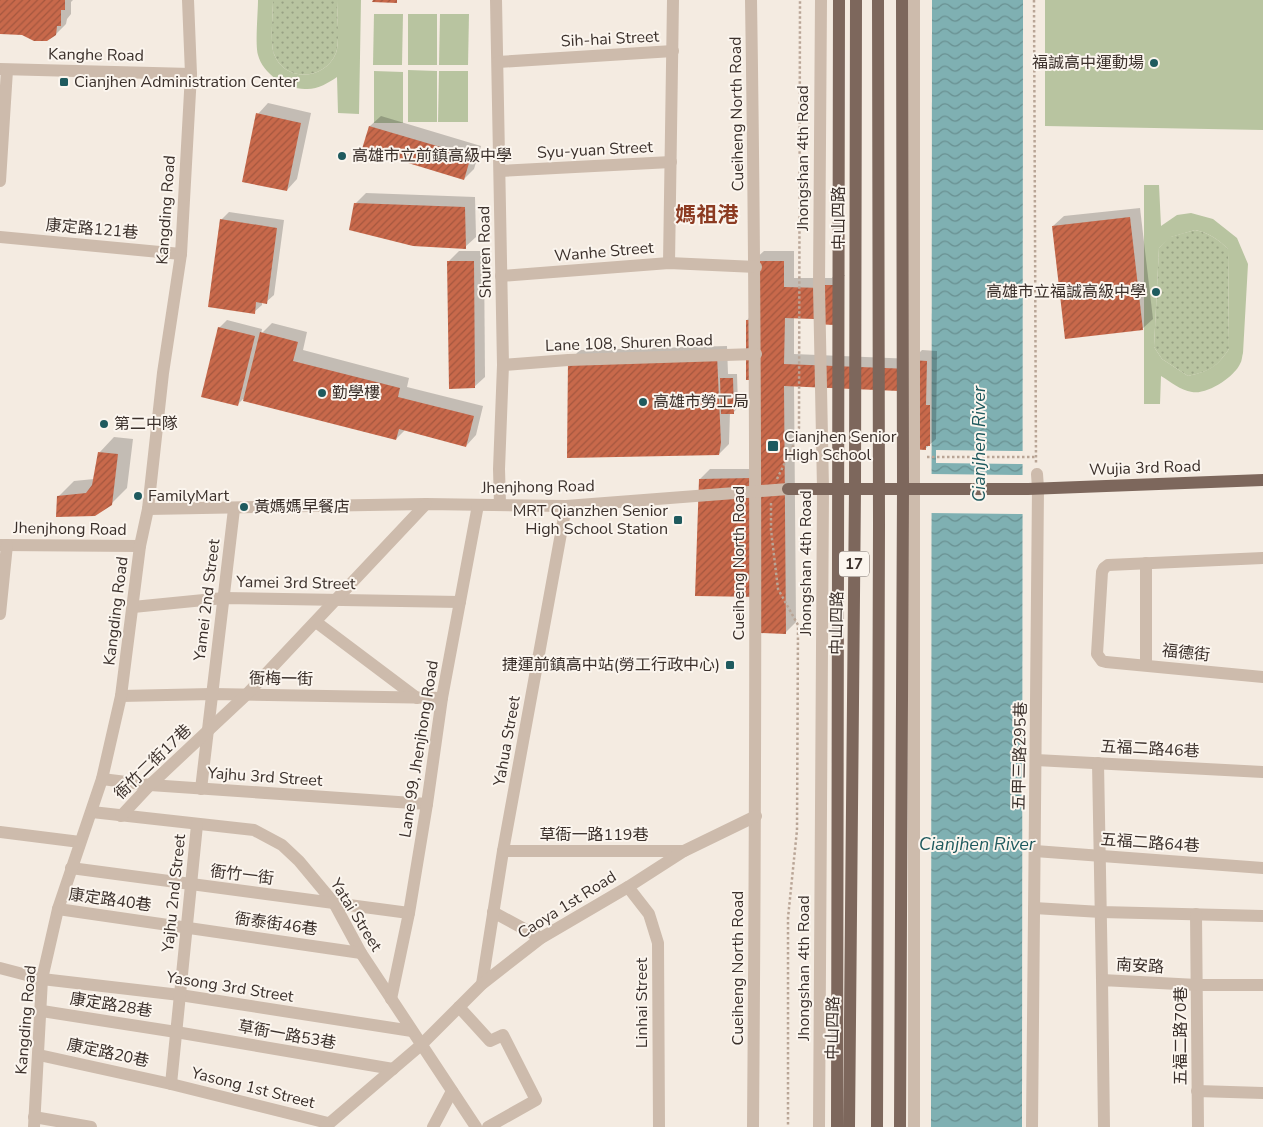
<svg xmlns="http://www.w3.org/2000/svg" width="1263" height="1127" font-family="'Nunito Sans','Noto Sans TC',sans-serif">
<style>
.grass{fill:url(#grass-dots)}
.garden{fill:#b8c4a0;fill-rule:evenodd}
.water{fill:url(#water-waves)}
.pier{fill:#f4ebe1}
.shadow{fill:#0003}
.building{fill:url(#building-hatch)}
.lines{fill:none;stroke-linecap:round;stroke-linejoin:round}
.path{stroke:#b9a596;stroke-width:2.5;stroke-dasharray:2.5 2.5;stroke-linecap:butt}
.minor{stroke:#cdbbac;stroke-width:12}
.major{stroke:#7d675c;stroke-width:12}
.poi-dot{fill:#1f5a5e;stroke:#fbf5ee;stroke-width:2}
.labels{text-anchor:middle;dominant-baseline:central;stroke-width:4;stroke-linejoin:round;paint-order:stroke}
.shield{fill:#fbf5ee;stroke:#756b66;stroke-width:1}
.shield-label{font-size:15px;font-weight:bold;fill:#3b302b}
.street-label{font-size:16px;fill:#3b302b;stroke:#fbf5ee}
.poi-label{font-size:16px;fill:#3b302b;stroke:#fbf5ee;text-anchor:start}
.water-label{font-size:18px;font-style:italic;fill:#1f5a5e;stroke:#fbf5ee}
.district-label{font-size:21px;font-weight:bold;fill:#8c3b22;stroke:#fbf5ee}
</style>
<defs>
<pattern id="grass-dots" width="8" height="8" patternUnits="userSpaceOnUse" patternTransform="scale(1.25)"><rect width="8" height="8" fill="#b8c4a0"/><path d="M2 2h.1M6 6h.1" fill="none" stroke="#97a083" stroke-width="1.8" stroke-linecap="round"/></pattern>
<pattern id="water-waves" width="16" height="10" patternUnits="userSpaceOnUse" patternTransform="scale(1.25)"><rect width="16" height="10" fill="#7fb0b2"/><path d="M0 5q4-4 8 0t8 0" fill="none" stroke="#699091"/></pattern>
<pattern id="building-hatch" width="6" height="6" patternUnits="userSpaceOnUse" patternTransform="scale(1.25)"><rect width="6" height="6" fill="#c8694b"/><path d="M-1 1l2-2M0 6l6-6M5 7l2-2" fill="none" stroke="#a4573f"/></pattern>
</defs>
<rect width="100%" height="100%" fill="#f4ebe1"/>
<!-- grass -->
<g class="grass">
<path d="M273,0h64c0,12 3,44 -1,53 -11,28 -52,29 -62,1 -4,-11 -1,-41 -1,-54z"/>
<path d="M1195,230c14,3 23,9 33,19l1,100c-13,19 -19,22 -41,27l-26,-17 -8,-12 5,-99 11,-11z"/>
</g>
<!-- garden -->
<g class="garden">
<path d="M258,0h15c0,13 -3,43 1,54 10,28 51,27 62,-1 4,-9 1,-41 1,-53h24l-2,114 -21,-1 -1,-36c-9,6 -20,13 -32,12 -19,0 -42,-15 -47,-34 -3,-11 0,-42 0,-55z"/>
<path d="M1045,0h218v130l-218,-4z"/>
<path d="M374,14h29l-1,51h-29z"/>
<rect x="408" y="14" width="29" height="51"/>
<path d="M440,14h29l-1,51h-29z"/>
<path d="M408,70l29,1v51h-29z"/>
<path d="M374,71l29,1v51h-29z"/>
<path d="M439,71h29v51h-30z"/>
<path d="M1144,185h15l2,41 16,-11 14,-2 22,6 24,19 11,26 -5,89c-1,3 -1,8 -3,11 -6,13 -33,31 -48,28 -12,-2 -21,-10 -31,-16l-1,28h-16zM1195,230c14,3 23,9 33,19l1,100c-12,18 -20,22 -41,27l-26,-17 -8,-12 5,-99 12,-11z"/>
</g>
<!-- water -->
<path class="water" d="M932,0h91l-1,1127h-91z"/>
<!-- pier -->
<g class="pier">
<path d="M936,450l90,1v13l-90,-1z"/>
<path d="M930,474l96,1v39l-96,-1z"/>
</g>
<!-- shadow -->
<g class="shadow">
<path d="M1,0h72l-2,2v12l-4,5 -1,5 -10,10z"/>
<path d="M268,103l43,10 -14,66 -10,11 -29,-76z"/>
<path d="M381,116l100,30 -7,23 -10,10 -100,-30 6,-23z"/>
<path d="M366,193l109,4 1,40 -11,10 -110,-43z"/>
<path d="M1140,208l13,111 -11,10 -89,-103 11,-10z"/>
<path d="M229,212l55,8 -10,75 -8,7h-4v3l-8,7 -33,-92z"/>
<path d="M459,251h25l1,126 -11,10 -25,-126z"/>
<path d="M764,251h30v27h38l2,-3h11l-29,43 -22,-1v37l119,5 9,-9 15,1 -1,88 -11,10 -26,-59 -105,-5 2,237 -11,11 -25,-37 -60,-117 10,-10h42l-5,-149 6,-6v-53z"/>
<path d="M227,320l35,9 -1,5 11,-11 35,9 -4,18 106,28 -2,9 76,19 -7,29 -10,11 -61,-16 -9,9 -153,-40 -6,6 -18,-77z"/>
<path d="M727,346l1,28h9l1,33 -4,5h-4l-1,32 -10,10 -150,-93 11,-11z"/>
<path d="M114,437l19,2 -6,49 -16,16 -53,-7 16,-16 20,-2 5,-26z"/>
</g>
<!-- building -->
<g class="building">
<path d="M0,0h65v10h-4v16h-4l-1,9 -9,6h-13l-12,-6 -22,-1z"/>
<path d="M373,0h24v3l-25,-1z"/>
<path d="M256,113l45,10 -14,68 -45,-9z"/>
<path d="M369,126l102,30 -7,24 -102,-31z"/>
<path d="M354,203l111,4 1,42 -53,-3 -64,-16z"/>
<path d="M1130,217l13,113 -78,9 -13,-113z"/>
<path d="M220,219l57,9 -10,76 -11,-2 -1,12 -47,-7z"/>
<path d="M447,261h27l1,127 -26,1z"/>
<path d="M752,261h32v26l39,1v-3h12l-1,40 -20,-1v-5l-29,-1 -1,46 126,5v-9l17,1 -1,44h4v41h-4v4l-17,-1 -10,-58 -115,-5 2,248 -26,-1 -1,-36 -64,-1 4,-117 52,-1 1,-98h-6v-60h6z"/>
<path d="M218,327l37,9 -17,70 -37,-9z"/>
<path d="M260,332l38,10 -5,19 107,27 -2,9 76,19 -8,31 -67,-18 -3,11 -153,-39z"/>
<path d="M717,355l4,88 -2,12 -152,3 1,-98z"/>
<path d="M720,378h13l1,36h-13z"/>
<path d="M98,452l20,2 -6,51 -17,11 -39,1 1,-21 29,-3 6,-8z"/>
</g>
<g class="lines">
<!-- path -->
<g class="path">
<path d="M1034,0l2,463"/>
<path d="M927,457h109"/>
<path d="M777,479l18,-37 4,-14 1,-428"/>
<path d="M771,503v27l7,59 20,36 -1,205 -9,88v209"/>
</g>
<!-- minor -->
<g class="minor">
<path d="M496,0l7,365 -4,104 1,35"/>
<path d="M751,0c6,376 5,751 2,1127"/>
<path d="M498,62l175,-11"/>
<path d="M0,69l191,5"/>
<path d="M500,171l171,-9"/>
<path d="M0,181l7,-111"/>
<path d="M0,237l181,17"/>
<path d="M669,263l4,-263"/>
<path d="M501,276l168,-13 87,4"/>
<path d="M503,365l65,-5 188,-6"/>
<path d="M148,509l278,-5 140,2 222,-17"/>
<path d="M0,545l140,1"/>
<path d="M1263,558l-155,7 -4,3 -2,4 -5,82 5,7 4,1 157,15"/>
<path d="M1146,563v102"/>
<path d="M133,607l91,-9 236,4"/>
<path d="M0,614l7,-69"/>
<path d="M316,622l101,76"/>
<path d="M121,696l91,-2 230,4"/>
<path d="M1036,760l227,12"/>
<path d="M1098,763l4,217"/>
<path d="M102,779l48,6 277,19"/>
<path d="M201,789l33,-280"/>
<path d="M92,812l162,18 28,15 17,16 35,42 27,50 115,174"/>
<path d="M121,816l29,-31 96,-90 180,-191"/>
<path d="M0,832l80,10"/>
<path d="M503,851h181"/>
<path d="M1035,851l228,17"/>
<path d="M71,868l338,45"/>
<path d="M628,887l21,27 9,29 1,184"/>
<path d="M1034,908l67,4 162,4"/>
<path d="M58,909l303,44"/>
<path d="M493,912l48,26"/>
<path d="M1196,914l2,213"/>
<path d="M0,968l42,11 138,16 232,36"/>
<path d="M482,984l21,-133 63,-345"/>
<path d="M391,999l18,-86 18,-109 15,-106 36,-193"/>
<path d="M459,1007l31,34 13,-6 33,65 -48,27"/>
<path d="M42,1011l134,21 217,37"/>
<path d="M39,1055l132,29 157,39"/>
<path d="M171,1084l26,-259"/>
<path d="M1197,1091l66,2"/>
<path d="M34,1117l57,10"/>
<path d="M34,1127l8,-148 16,-70 44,-130 19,-83 19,-150 8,-37 15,-136 18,-119 10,-180 -3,-74"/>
<path d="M325,1127l96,-82 61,-61 59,-46 87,-51 56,-36 72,-35"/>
<path d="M433,1127l19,-36"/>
<path d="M819,1127l4,-638 -4,-203 2,-286"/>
<path d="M914,1127v-1127"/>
<path d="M1032,1127l6,-639 -1,-14"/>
<path d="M1104,1127l-2,-147 95,5h66"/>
</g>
<!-- major -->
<g class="major">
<path d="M788,489h240l235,-9"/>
<path d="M837,1127l2,-1127"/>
<path d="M849,1127l6,-638 1,-489"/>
<path d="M877,1127l2,-603 -1,-524"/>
<path d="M900,1127l3,-638 -1,-489"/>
</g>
</g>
<!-- markers -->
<g class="poi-dot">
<circle cx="1154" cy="63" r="5"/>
<rect x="59" y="77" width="10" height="10" rx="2.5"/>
<circle cx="342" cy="156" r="5"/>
<circle cx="1156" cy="292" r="5"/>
<circle cx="322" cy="393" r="5"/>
<circle cx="643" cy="402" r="5"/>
<circle cx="104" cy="424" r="5"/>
<rect x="767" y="440" width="12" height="12" rx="2.5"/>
<circle cx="138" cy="496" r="5"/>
<circle cx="244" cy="507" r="5"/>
<rect x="673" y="515" width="10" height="10" rx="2.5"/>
<rect x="725" y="660" width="10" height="10" rx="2.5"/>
</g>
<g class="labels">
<!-- shield labels -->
<rect class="shield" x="839" y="551.5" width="30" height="25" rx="4"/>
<g class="shield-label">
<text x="854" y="564">17</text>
</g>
<!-- street labels -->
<g class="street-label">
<text transform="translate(610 39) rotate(-3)">Sih-hai Street</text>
<text transform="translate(96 55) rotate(1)">Kanghe Road</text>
<text transform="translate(737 114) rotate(-91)">Cueiheng North Road</text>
<text transform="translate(595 150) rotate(-3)">Syu-yuan Street</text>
<text transform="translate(803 158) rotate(-90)">Jhongshan 4th Road</text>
<text transform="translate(166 210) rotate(-86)">Kangding Road</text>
<text transform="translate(839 218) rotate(-90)">中山四路</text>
<text transform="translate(92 229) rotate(5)">康定路121巷</text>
<text transform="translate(485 252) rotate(-91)">Shuren Road</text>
<text transform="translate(604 252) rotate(-5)">Wanhe Street</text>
<text transform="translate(629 343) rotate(-2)">Lane 108, Shuren Road</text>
<text transform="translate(1145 468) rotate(-2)">Wujia 3rd Road</text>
<text transform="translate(538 487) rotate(-1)">Jhenjhong Road</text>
<text transform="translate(70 529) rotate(1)">Jhenjhong Road</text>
<text transform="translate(739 563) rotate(-90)">Cueiheng North Road</text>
<text transform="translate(806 563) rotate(-90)">Jhongshan 4th Road</text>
<text transform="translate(296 583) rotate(1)">Yamei 3rd Street</text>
<text transform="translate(207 600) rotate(-83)">Yamei 2nd Street</text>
<text transform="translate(116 611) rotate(-83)">Kangding Road</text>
<text transform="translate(837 623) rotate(-89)">中山四路</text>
<text transform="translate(1186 653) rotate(6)">福德街</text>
<text transform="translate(281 679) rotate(1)">衙梅一街</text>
<text transform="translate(507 741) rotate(-80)">Yahua Street</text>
<text transform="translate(419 749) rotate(-81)">Lane 99, Jhenjhong Road</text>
<text transform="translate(1150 749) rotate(3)">五福二路46巷</text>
<text transform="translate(1020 756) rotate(-89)">五甲三路295巷</text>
<text transform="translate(153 762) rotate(-44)">衙竹二街17巷</text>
<text transform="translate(265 777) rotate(4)">Yajhu 3rd Street</text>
<text x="594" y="835">草衙一路119巷</text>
<text transform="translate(1150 843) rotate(4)">五福二路64巷</text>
<text transform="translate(242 875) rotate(7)">衙竹一街</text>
<text transform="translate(174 893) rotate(-84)">Yajhu 2nd Street</text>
<text transform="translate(110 900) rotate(8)">康定路40巷</text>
<text transform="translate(567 905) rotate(-32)">Caoya 1st Road</text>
<text transform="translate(356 915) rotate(58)">Yatai Street</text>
<text transform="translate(276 924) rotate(8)">衙泰街46巷</text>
<text transform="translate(1140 966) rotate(3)">南安路</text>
<text transform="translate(738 968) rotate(-90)">Cueiheng North Road</text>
<text transform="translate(804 968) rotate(-90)">Jhongshan 4th Road</text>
<text transform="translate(230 987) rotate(9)">Yasong 3rd Street</text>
<text transform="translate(642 1003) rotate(-90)">Linhai Street</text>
<text transform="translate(111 1005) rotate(9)">康定路28巷</text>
<text transform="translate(26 1020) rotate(-85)">Kangding Road</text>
<text transform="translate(833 1028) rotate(-89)">中山四路</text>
<text transform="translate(287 1035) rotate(10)">草衙一路53巷</text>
<text transform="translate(1181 1036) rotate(-90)">五福二路70巷</text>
<text transform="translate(108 1053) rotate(12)">康定路20巷</text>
<text transform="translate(253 1088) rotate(14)">Yasong 1st Street</text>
</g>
<!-- poi labels -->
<g class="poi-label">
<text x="1144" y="63" text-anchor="end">福誠高中運動場</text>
<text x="74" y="82">Cianjhen Administration Center</text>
<text x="352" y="156">高雄市立前鎮高級中學</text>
<text x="1146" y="292" text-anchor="end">高雄市立福誠高級中學</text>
<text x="332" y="393">勤學樓</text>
<text x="653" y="402">高雄市勞工局</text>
<text x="114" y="424">第二中隊</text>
<text x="784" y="437">Cianjhen Senior<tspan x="784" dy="18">High School</tspan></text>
<text x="148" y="496">FamilyMart</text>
<text x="254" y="507">黃媽媽早餐店</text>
<text x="668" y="511" text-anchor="end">MRT Qianzhen Senior<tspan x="668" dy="18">High School Station</tspan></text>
<text x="720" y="665" text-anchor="end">捷運前鎮高中站(勞工行政中心)</text>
</g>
<!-- water labels -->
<g class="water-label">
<text transform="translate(979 444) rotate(-90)">Cianjhen River</text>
<text x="977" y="844">Cianjhen River</text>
</g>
<!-- district labels -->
<g class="district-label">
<text x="707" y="215">媽祖港</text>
</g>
</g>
</svg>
